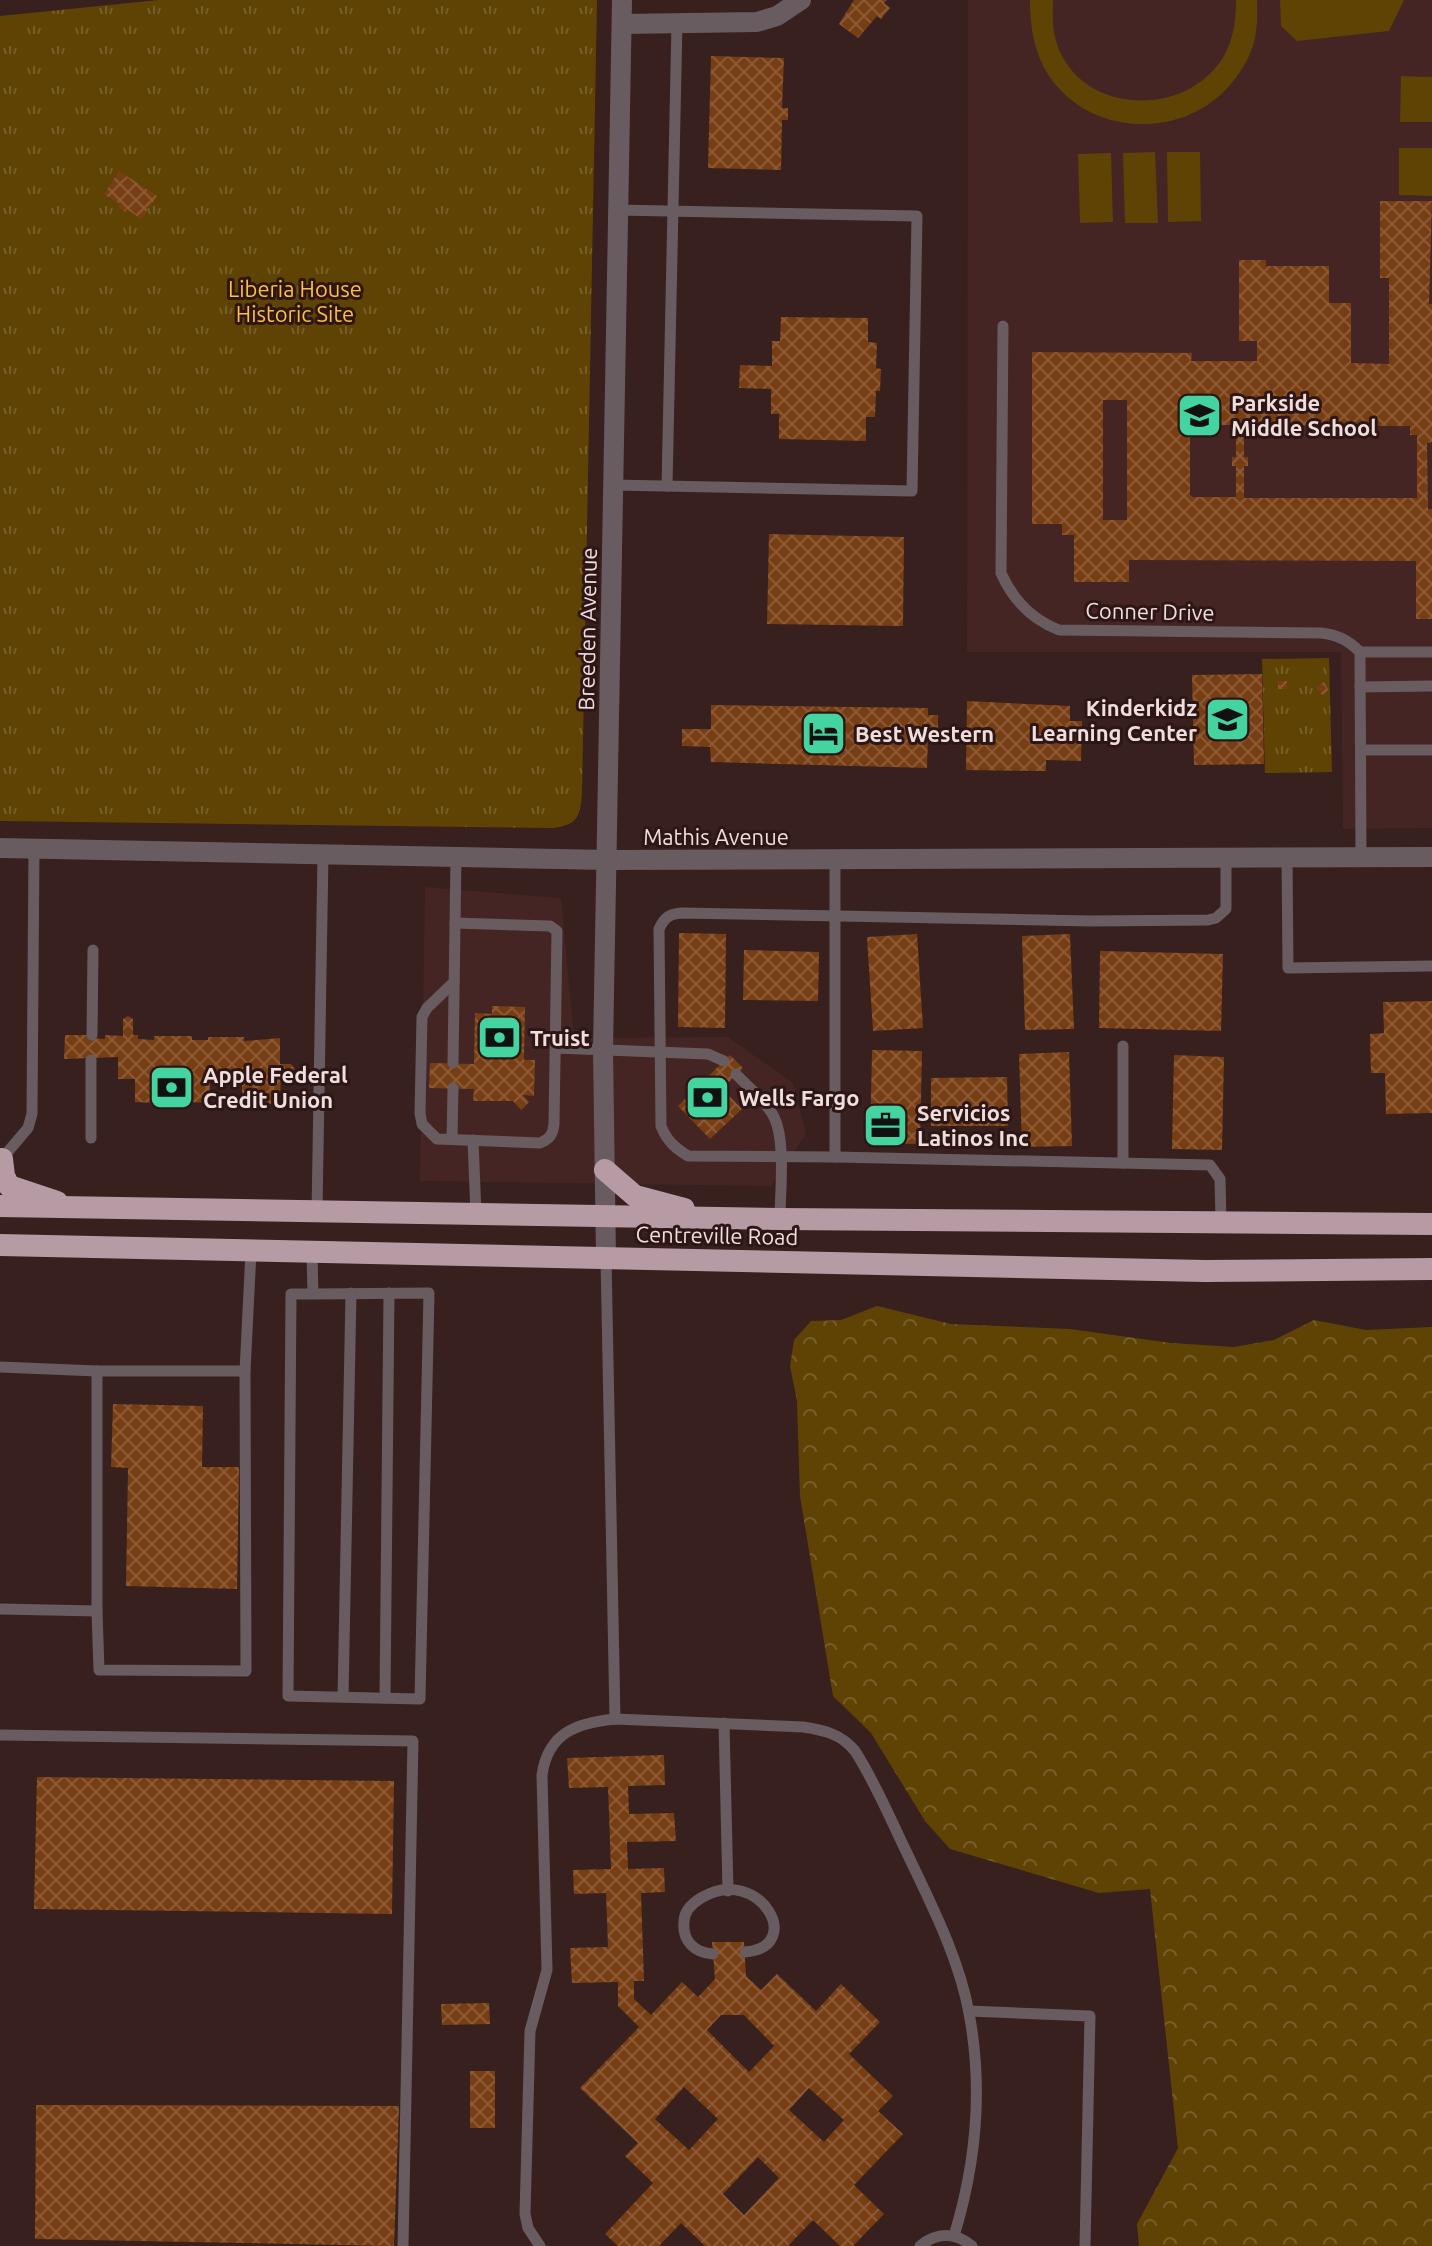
<svg xmlns="http://www.w3.org/2000/svg" width="1432" height="2246" font-family="Ubuntu,sans-serif">
<style>
.built{fill:#442523}
.forest{fill:url(#forest-crowns)}
.park{fill:url(#park-tufts)}
.pitch{fill:#5f4304}
.building{fill:url(#building-cross-hatch);fill-rule:evenodd}
.lines{fill:none;stroke-linecap:round;stroke-linejoin:round}
.service{stroke:#685c60;stroke-width:11}
.minor{stroke:#685c60;stroke-width:20}
.tertiary{stroke:#685c60;stroke-width:20}
.trunk{stroke:#b69ba4;stroke-width:22}
.labels{text-anchor:middle;dominant-baseline:central;stroke-width:6;stroke-linejoin:round;paint-order:stroke}
.park-label{font-size:22px;fill:#fcbe43;stroke:#2d1615}
.poi-label{font-size:22px;font-weight:bold;fill:#eededc;stroke:#2d1615;text-anchor:start}
.street-label{font-size:22px;fill:#eededc;stroke:#2d1615}
</style>
<defs>
<pattern id="forest-crowns" width="20" height="18" patternUnits="userSpaceOnUse" patternTransform="scale(2)"><rect width="20" height="18" fill="#5f4304"/><path d="M2 6a3 3 0 1 1 6 0M12 15a3 3 0 1 1 6 0" fill="none" stroke="#765e28"/></pattern>
<pattern id="park-tufts" width="24" height="20" patternUnits="userSpaceOnUse" patternTransform="scale(2)"><rect width="24" height="20" fill="#5f4304"/><path d="M3 7l-1-3M5 7V3M7 7l1-3M15 17l-1-3M17 17v-4M19 17l1-3" fill="none" stroke="#765e28"/></pattern>
<pattern id="building-cross-hatch" width="8" height="8" patternUnits="userSpaceOnUse" patternTransform="scale(2)"><rect width="8" height="8" fill="#773e13"/><path d="M0 0l8 8M0 8l8-8" fill="none" stroke="#8b5935"/></pattern>
</defs>
<rect width="100%" height="100%" fill="#37201e"/>
<!-- built -->
<g class="built">
<path d="M968,0h464v828l-89,1 -2,-177h-374z"/>
<path d="M425,887l136,11 13,140 154,-1 65,46 13,51 -35,52 -351,-5z"/>
</g>
<!-- forest -->
<path class="forest" d="M877,1306l74,18 119,5 101,14 63,4 40,-7 40,-20 52,10 66,-3v919h-293l-2,-22 41,-76 -28,-259 -51,4 -149,-44 -25,-28 -54,-88 -38,-37 -33,-200 -3,-95 -7,-35 4,-26 17,-19 30,-1z"/>
<!-- park -->
<g class="park">
<path d="M159,0h438l-15,793c-2,25 -5,32 -30,35l-552,-7v-805z"/>
<path d="M1329,658l3,114 -67,1 -3,-114z"/>
</g>
<!-- pitch -->
<g class="pitch">
<path d="M1030,0h23c0,12 -1,25 2,37 19,79 133,84 170,17 9,-17 11,-35 11,-54h21c0,10 1,20 -1,31 -2,20 -13,39 -26,54 -47,55 -140,52 -181,-9 -15,-23 -19,-49 -19,-76z"/>
<path d="M1280,0h124l-15,31 -92,10 -16,-15z"/>
<path d="M1401,76l31,1v45h-32z"/>
<path d="M1399,148h33v48l-33,-1z"/>
<path d="M1155,152l3,71h-33l-2,-70z"/>
<path d="M1167,152h33l1,69 -33,1z"/>
<path d="M1111,153l2,69 -33,1 -2,-69z"/>
</g>
<!-- building -->
<g class="building">
<path d="M854,0h33l-3,3 6,5 -9,11 -4,-3 -19,22 -19,-14z"/>
<path d="M711,56l73,2 -2,50h6v12h-6l-1,50 -73,-2z"/>
<path d="M119,171l38,25 -16,23 -14,-10 -2,3 -7,-5 2,-3 -16,-10z"/>
<path d="M1380,201h52l-3,103h3v138l-5,1 1,66h4v110h-16v-58l-287,-1v22h-55v-47h-12v-11h-30v-172l160,1 -1,8h66v-20h-18v-81h27v6h63v37h22v60l38,1v-86h-9zM1103,400h24v120h-24zM1190,425h46v32h-4v9h4v31h-43l-3,-2zM1244,425l166,1v9h7v63h-173v-32h4v-9h-4z"/>
<path d="M781,317l87,1v24l9,1 -1,25 5,1 -1,22h-4l-1,26h-9v24l-87,-2v-25h-8v-25l-32,-1 1,-23 32,1v-25h8z"/>
<path d="M769,534l135,3 -1,89 -136,-2z"/>
<path d="M1262,674l2,90 -70,1 -2,-90z"/>
<rect x="1278" y="681" width="9" height="8"/>
<path d="M1324,682l5,9 -7,4 -6,-8z"/>
<path d="M967,701l103,5v15h12l-1,40 -35,-1v11l-80,-1z"/>
<path d="M711,705l217,3v7h10v22h-10l-1,31 -216,-6 -1,-15 -28,-1v-17h29z"/>
<path d="M679,933l47,1 -1,94 -47,-1z"/>
<path d="M917,934l6,94 -50,3 -6,-94z"/>
<path d="M1070,934l4,95 -49,1 -3,-94z"/>
<path d="M744,950l75,2 -1,49 -75,-1z"/>
<path d="M1100,951l123,3 -2,77 -122,-3z"/>
<path d="M1432,1001v112l-46,1 -1,-41h-14l-1,-39 14,-1 -1,-31z"/>
<path d="M492,1006l33,1 -1,53h11l-1,36 -11,-1 6,7 -8,8 -8,-9h-40l1,-12 -45,-1 1,-25 44,1 1,-51 17,1z"/>
<path d="M128,1016l5,3v16h5v4l16,1v-4h38v4h16v-3h36v4l36,-3v26h11l4,5 -3,4 -11,1 -1,30 -38,-1v-21h-32l-1,21 -21,-1v-3l-33,-1v5l-20,-1v-23h-17v-22l-54,2 1,-24h27v3l13,1v-4l18,1v-17z"/>
<path d="M872,1050l50,1 -2,93 -50,-1z"/>
<path d="M1069,1052l3,94 -50,1 -3,-93z"/>
<path d="M730,1055l13,13 -21,21 20,20 -32,30 -32,-33z"/>
<path d="M1174,1055l50,2 -2,93 -50,-1z"/>
<path d="M1007,1077l1,49h-77v-48z"/>
<path d="M113,1404l90,2 -1,61h37l-2,122 -111,-3 2,-118 -17,-1z"/>
<path d="M664,1755l1,30 -37,1 1,28 45,-1 2,28 -49,1 1,27 36,-1 1,24 -24,1 3,88h-10v18l17,16 31,-33 16,15 17,-18 -3,-37h32l2,34 15,14 16,-16 39,37 25,-27 39,38 -31,32 44,42 -15,15 25,23 -49,51 30,29 -31,32h-13l-27,-26 -25,26h-83l-24,-23 -22,23h-41l-13,-12 48,-51 -28,-27 13,-13 -58,-55 59,-61 -21,-21v-24l-46,1 -2,-35 38,-1 -2,-54 -32,1 -1,-24 38,-1 -3,-82 -39,1 -2,-30zM721,2015h23l30,31 -25,26 -42,-42zM684,2087l34,32 -29,31 -34,-31zM809,2088l35,32 -20,22 -35,-32zM758,2157l21,21 -35,37 -21,-21z"/>
<path d="M37,1777l357,4 -2,133 -358,-5z"/>
<path d="M489,2003l1,21 -48,1 -1,-21z"/>
<rect x="470" y="2071" width="25" height="57"/>
<path d="M36,2105l363,1 -5,140 -359,-7z"/>
</g>
<g class="lines">
<!-- service -->
<g class="service">
<path d="M1003,326l-2,247c12,27 30,46 58,57l262,3c17,2 27,7 39,19l1,205"/>
<path d="M613,485l299,6 5,-275 -299,-6"/>
<path d="M667,486l10,-463"/>
<path d="M1360,652h72"/>
<path d="M1360,687l72,-1"/>
<path d="M1361,750h71"/>
<path d="M1287,858l1,110 144,-2"/>
<path d="M454,982l-27,26 -5,9 -2,96 2,11 15,15 103,4c10,-4 13,-9 14,-19l3,-193 -7,-5 -95,-3"/>
<path d="M92,1035l1,-85"/>
<path d="M1123,1046v117"/>
<path d="M556,1048l152,6 16,7"/>
<path d="M453,1063l3,-206"/>
<path d="M736,1074c13,14 30,27 38,43 12,24 6,75 6,102"/>
<path d="M91,1138v-78"/>
<path d="M452,1139l1,-51"/>
<path d="M473,1140l3,74"/>
<path d="M835,1157v-298"/>
<path d="M0,1161l28,-33 4,-14 2,-266"/>
<path d="M317,1212l6,-358"/>
<path d="M1221,1221l-1,-42 -10,-14 -375,-8 -147,-1c-13,-8 -21,-15 -27,-30l-2,-197c5,-11 10,-15 22,-16l410,8 117,-1 8,-2 10,-9v-51"/>
<path d="M312,1253l1,41h-22l-3,402 132,3 9,-406 -116,1"/>
<path d="M606,1258l9,461"/>
<path d="M0,1367l97,4"/>
<path d="M0,1609l97,2v-240h148l6,-119"/>
<path d="M97,1611l2,59 147,1 -1,-300"/>
<path d="M343,1697l8,-404"/>
<path d="M385,1698l4,-405"/>
<path d="M724,1723l4,168"/>
<path d="M0,1735l413,6 -10,505"/>
<path d="M713,1954c-18,-1 -31,-13 -29,-32 0,-11 7,-18 17,-24 58,-35 106,49 44,54"/>
<path d="M969,2011l121,5 -5,230"/>
<path d="M540,2246l-12,-18 -3,-14 5,-183 17,-61 -5,-195c6,-42 34,-52 73,-56l188,8c21,3 38,7 52,24 20,31 34,65 50,98 24,51 54,108 64,164 14,74 7,151 -15,223"/>
<path d="M920,2246c17,-14 35,-14 52,0"/>
</g>
<!-- minor -->
<path class="minor" d="M622,24l135,-2 20,-6 24,-16"/>
<!-- tertiary -->
<g class="tertiary">
<path d="M0,848l607,12 825,-3"/>
<path d="M606,1258l-3,-209 19,-1049"/>
</g>
<!-- trunk -->
<g class="trunk">
<path d="M2,1159l2,17 5,10 48,16"/>
<path d="M605,1170l30,26 49,13"/>
<path d="M0,1206l780,13 652,5"/>
<path d="M0,1245l1205,26 227,-2"/>
</g>
</g>
<!-- icons -->
<defs>
<symbol id="school-square" viewBox="-11 -11 22 22"><rect x="-9" y="-9" width="18" height="18" rx="4" fill="#43d4a0" stroke="#2d1615"/><path d="M0-5L7-2L0 1L-7-2ZM-4 1L0 2.5L4 1V4Q0 6-4 4Z" fill="#111"/></symbol>
<symbol id="hotel-square" viewBox="-11 -11 22 22"><rect x="-9" y="-9" width="18" height="18" rx="4" fill="#43d4a0" stroke="#2d1615"/><path d="M-6-4.5h1.5V1H6V5H4.5V3h-9V5H-6ZM-4 0a1.8 1.8 0 1 1 3.6 0ZM.5 0V-2.5h3Q6-2.5 6 0Z" fill="#111"/></symbol>
<symbol id="bank-square" viewBox="-11 -11 22 22"><rect x="-9" y="-9" width="18" height="18" rx="4" fill="#43d4a0" stroke="#2d1615"/><path d="M-6-4H6V4H-6ZM0-2.3a2.3 2.3 0 1 0 0 4.6a2.3 2.3 0 1 0 0-4.6Z" fill="#111"/></symbol>
<symbol id="office-square" viewBox="-11 -11 22 22"><rect x="-9" y="-9" width="18" height="18" rx="4" fill="#43d4a0" stroke="#2d1615"/><path d="M-6-3h4V-5.5h4V-3h4V5H-6ZM-1-4.5V-3h2v-1.5ZM-6 0V1H6V0Z" fill="#111"/></symbol>
</defs>
<g fill-rule="evenodd">
<use href="#school-square" x="1174" y="390" width="51" height="51"/>
<use href="#school-square" x="1202" y="694" width="51" height="51"/>
<use href="#hotel-square" x="798" y="708" width="51" height="51"/>
<use href="#bank-square" x="474" y="1012" width="51" height="51"/>
<use href="#bank-square" x="146" y="1062" width="51" height="51"/>
<use href="#bank-square" x="682" y="1072" width="51" height="51"/>
<use href="#office-square" x="860" y="1100" width="51" height="51"/>
</g>
<g class="labels">
<!-- park labels -->
<g class="park-label">
<text x="295" y="288">Liberia House<tspan x="295" dy="25">Historic Site</tspan></text>
</g>
<!-- poi labels -->
<g class="poi-label">
<text x="1231" y="402">Parkside<tspan x="1231" dy="25">Middle School</tspan></text>
<text x="1197" y="707" text-anchor="end">Kinderkidz<tspan x="1197" dy="25">Learning Center</tspan></text>
<text x="855" y="733">Best Western</text>
<text x="530" y="1037">Truist</text>
<text x="203" y="1074">Apple Federal<tspan x="203" dy="25">Credit Union</tspan></text>
<text x="739" y="1097">Wells Fargo</text>
<text x="917" y="1112">Servicios<tspan x="917" dy="25">Latinos Inc</tspan></text>
</g>
<!-- street labels -->
<g class="street-label">
<text transform="translate(1150 611) rotate(1)">Conner Drive</text>
<text transform="translate(587 629) rotate(-89)">Breeden Avenue</text>
<text x="716" y="836">Mathis Avenue</text>
<text transform="translate(717 1235) rotate(1)">Centreville Road</text>
</g>
</g>
</svg>
